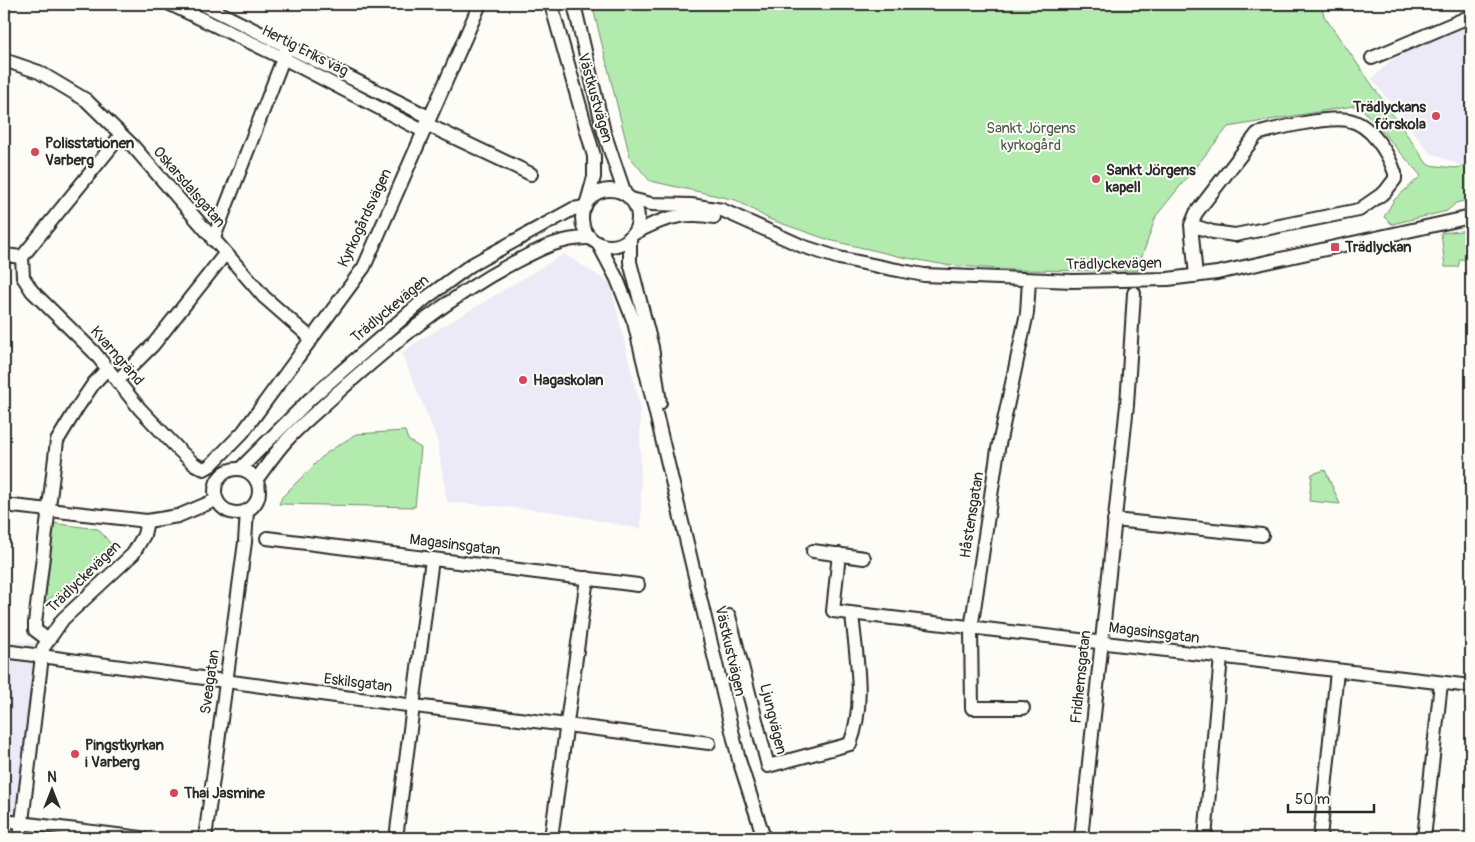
<svg xmlns="http://www.w3.org/2000/svg" width="1475" height="842" font-family="Pangolin,sans-serif">
<style>
.built{fill:#eceaf6}
.green{fill:#b3ebae;stroke:#6f8b6c}
.lines{fill:none;stroke-linecap:round;stroke-linejoin:round}
.minor-casing{stroke:#2b2b2b;stroke-width:16}
.minor{stroke:#fdfcf7;stroke-width:12}
.poi-dot{fill:#d1495b;stroke:#fdfcf7;stroke-width:2}
.labels{text-anchor:middle;dominant-baseline:central;stroke-width:4;stroke-linejoin:round;paint-order:stroke}
.street-label{font-size:15px;fill:#2b2b2b;stroke:#fdfcf7}
.poi-label{font-size:15px;font-weight:bold;fill:#2b2b2b;stroke:#fdfcf7;text-anchor:start}
.park-label{font-size:15px;fill:#4d5b4c;stroke:#fdfcf7}
</style>
<rect width="100%" height="100%" fill="#fdfcf7"/>
<filter id="ink" filterUnits="userSpaceOnUse"><feTurbulence type="fractalNoise" baseFrequency=".02" numOctaves="2"/><feDisplacementMap in="SourceGraphic" scale="10" xChannelSelector="R" yChannelSelector="G"/><feConvolveMatrix kernelMatrix="1 2 1 2 8 2 1 2 1" color-interpolation-filters="sRGB"/></filter>
<g filter="url(#ink)">
<!-- built -->
<g class="built">
<path d="M1471,23v143l-7,1 -35,-15 -57,-73 18,-18 21,-15z"/>
<path d="M564,254l46,29 30,123 1,123 -92,-18 -102,-9 -10,-63 -35,-85 10,-9z"/>
<path d="M4,641l52,3 -9,22 -21,172h-22z"/>
</g>
<!-- green -->
<g class="green">
<path d="M592,4h729l3,12 104,149 27,3 16,-3v34l-15,4 -9,8 -55,13 -8,-7 10,-17 27,-24 -62,-71 -131,22 -72,89 -19,55 -125,-1 -66,-5 -44,-8 -73,-17 -60,-21 -33,-19 -86,-19 -20,-24z"/>
<path d="M1471,230v30l-11,-1 -2,8h-13l-4,-34z"/>
<path d="M405,431l3,9 13,8 -6,59 -136,-3 3,-7 43,-43 31,-20z"/>
<path d="M1325,470l15,34 -31,-3 3,-27z"/>
<path d="M51,523l47,6 13,15 -2,12 -68,49z"/>
</g>
<g class="lines">
<defs>
<g id="minor">
<path d="M170,4l113,54 140,73"/>
<path d="M202,4l227,113"/>
<path d="M551,4l43,152v21l-7,25"/>
<path d="M574,4l30,128 21,62"/>
<path d="M1372,58l99,-42"/>
<path d="M4,60l35,12 47,28 46,45 132,152 48,42"/>
<path d="M426,124l105,50"/>
<circle cx="610" cy="218" r="28"/>
<path d="M631,199l20,5 40,1 31,5 80,36 37,12 53,11 32,6 149,6 95,-2 49,-6 254,-56"/>
<path d="M1191,225l22,7 22,3 124,-25 26,-18 10,-13v-6c-7,-20 -24,-49 -47,-53 -19,-4 -71,8 -91,14l-61,79 -5,12 5,51"/>
<path d="M633,234c27,-15 50,-23 81,-17"/>
<path d="M630,237v25l22,85 8,56"/>
<path d="M213,240l73,-189"/>
<path d="M598,243l19,36 17,43 105,438 25,78"/>
<path d="M4,255l18,2 99,-122"/>
<path d="M22,257l1,20 9,14 62,61 46,57 39,41 15,14 10,5 7,-4 32,-33 121,-165 116,-263"/>
<path d="M118,380l35,-35 72,-91"/>
<circle cx="237" cy="491" r="22"/>
<path d="M240,469l70,-70 116,-101 45,-33 102,-56 12,-2"/>
<path d="M256,480c10,-13 19,-27 30,-39 15,-17 34,-32 50,-47 55,-49 111,-96 177,-131 25,-13 48,-26 77,-25"/>
<path d="M4,505l143,16 31,-5 38,-16"/>
<path d="M1114,520l148,15"/>
<path d="M267,538l371,47"/>
<path d="M813,551l51,7"/>
<path d="M839,554l-6,57 638,75"/>
<path d="M729,616l39,150 82,-22c16,-41 6,-87 2,-130"/>
<path d="M47,639l-12,-9v-7l22,-182 20,-33 17,-25 14,-15"/>
<path d="M4,651l332,45 373,47"/>
<path d="M1023,708h-51l-1,-79 27,-180 29,-136 2,-33"/>
<path d="M4,821l137,17"/>
<path d="M20,838l23,-190 20,-29 70,-65 11,-19 3,-14"/>
<path d="M205,838l40,-296 2,-31"/>
<path d="M396,838l36,-279"/>
<path d="M551,838l36,-260"/>
<path d="M1081,838l46,-433 7,-112"/>
<path d="M1205,838l16,-181"/>
<path d="M1320,838l17,-167"/>
<path d="M1424,838l17,-155"/>
</g>
</defs>
<!-- minor casing -->
<use href="#minor" class="minor-casing"/>
<!-- minor -->
<use href="#minor" class="minor"/>
</g>
</g>
<!-- markers -->
<g class="poi-dot">
<circle cx="1436" cy="116" r="5"/>
<circle cx="35" cy="152" r="5"/>
<circle cx="1096" cy="179" r="5"/>
<rect x="1330" y="242" width="10" height="10" rx="2.5"/>
<circle cx="523" cy="380" r="5"/>
<circle cx="75" cy="754" r="5"/>
<circle cx="174" cy="793" r="5"/>
</g>
<g class="labels">
<!-- street labels -->
<g class="street-label">
<text transform="translate(305 51) rotate(27)">Hertig Eriks väg</text>
<text transform="translate(595 98) rotate(74)">Västkustvägen</text>
<text transform="translate(189 187) rotate(49)">Oskarsdalsgatan</text>
<text transform="translate(365 218) rotate(-65)">Kyrkogårdsvägen</text>
<text transform="translate(1114 264) rotate(-1)">Trädlyckevägen</text>
<text transform="translate(390 309) rotate(-40)">Trädlyckevägen</text>
<text transform="translate(117 356) rotate(49)">Kvarngränd</text>
<text transform="translate(972 515) rotate(-81)">Håstensgatan</text>
<text transform="translate(455 545) rotate(7)">Magasinsgatan</text>
<text transform="translate(84 577) rotate(-44)">Trädlyckevägen</text>
<text transform="translate(1154 633) rotate(7)">Magasinsgatan</text>
<text transform="translate(730 651) rotate(77)">Västkustvägen</text>
<text transform="translate(1081 677) rotate(-84)">Fridhemsgatan</text>
<text transform="translate(210 682) rotate(-82)">Sveagatan</text>
<text transform="translate(358 683) rotate(7)">Eskilsgatan</text>
<text transform="translate(773 719) rotate(76)">Ljungvägen</text>
</g>
<!-- poi labels -->
<g class="poi-label">
<text x="1426" y="107" text-anchor="end">Trädlyckans<tspan x="1426" dy="17">förskola</tspan></text>
<text x="45" y="143">Polisstationen<tspan x="45" dy="17">Varberg</tspan></text>
<text x="1106" y="170">Sankt Jörgens<tspan x="1106" dy="17">kapell</tspan></text>
<text x="1345" y="247">Trädlyckan</text>
<text x="533" y="380">Hagaskolan</text>
<text x="85" y="745">Pingstkyrkan<tspan x="85" dy="17">i Varberg</tspan></text>
<text x="184" y="793">Thai Jasmine</text>
</g>
<!-- park labels -->
<g class="park-label">
<text x="1031" y="128">Sankt Jörgens<tspan x="1031" dy="17">kyrkogård</tspan></text>
</g>
</g>
<!-- margin -->
<rect width="1475" height="842" fill="none" stroke="#fdfcf7" stroke-width="20"/>
<rect x="10" y="10" width="1455" height="822" fill="none" stroke="#2b2b2b" stroke-width="2" filter="url(#ink)"/>
<!-- north arrow -->
<g transform="translate(52 790)" stroke="#fdfcf7" stroke-width="4" paint-order="stroke">
<path d="M0-4L9 19L0 12L-9 19Z" fill="#2b2b2b"/>
<text y="-8" font-size="14" font-weight="bold" text-anchor="middle" fill="#2b2b2b">N</text>
</g>
<!-- scale -->
<path d="M1288 804v8h86v-8" fill="none" stroke="#2b2b2b" stroke-width="2.5"/>
<text x="1295" y="804" font-size="15" fill="#2b2b2b" stroke="#fdfcf7" stroke-width="4" paint-order="stroke">50 m</text>
</svg>
